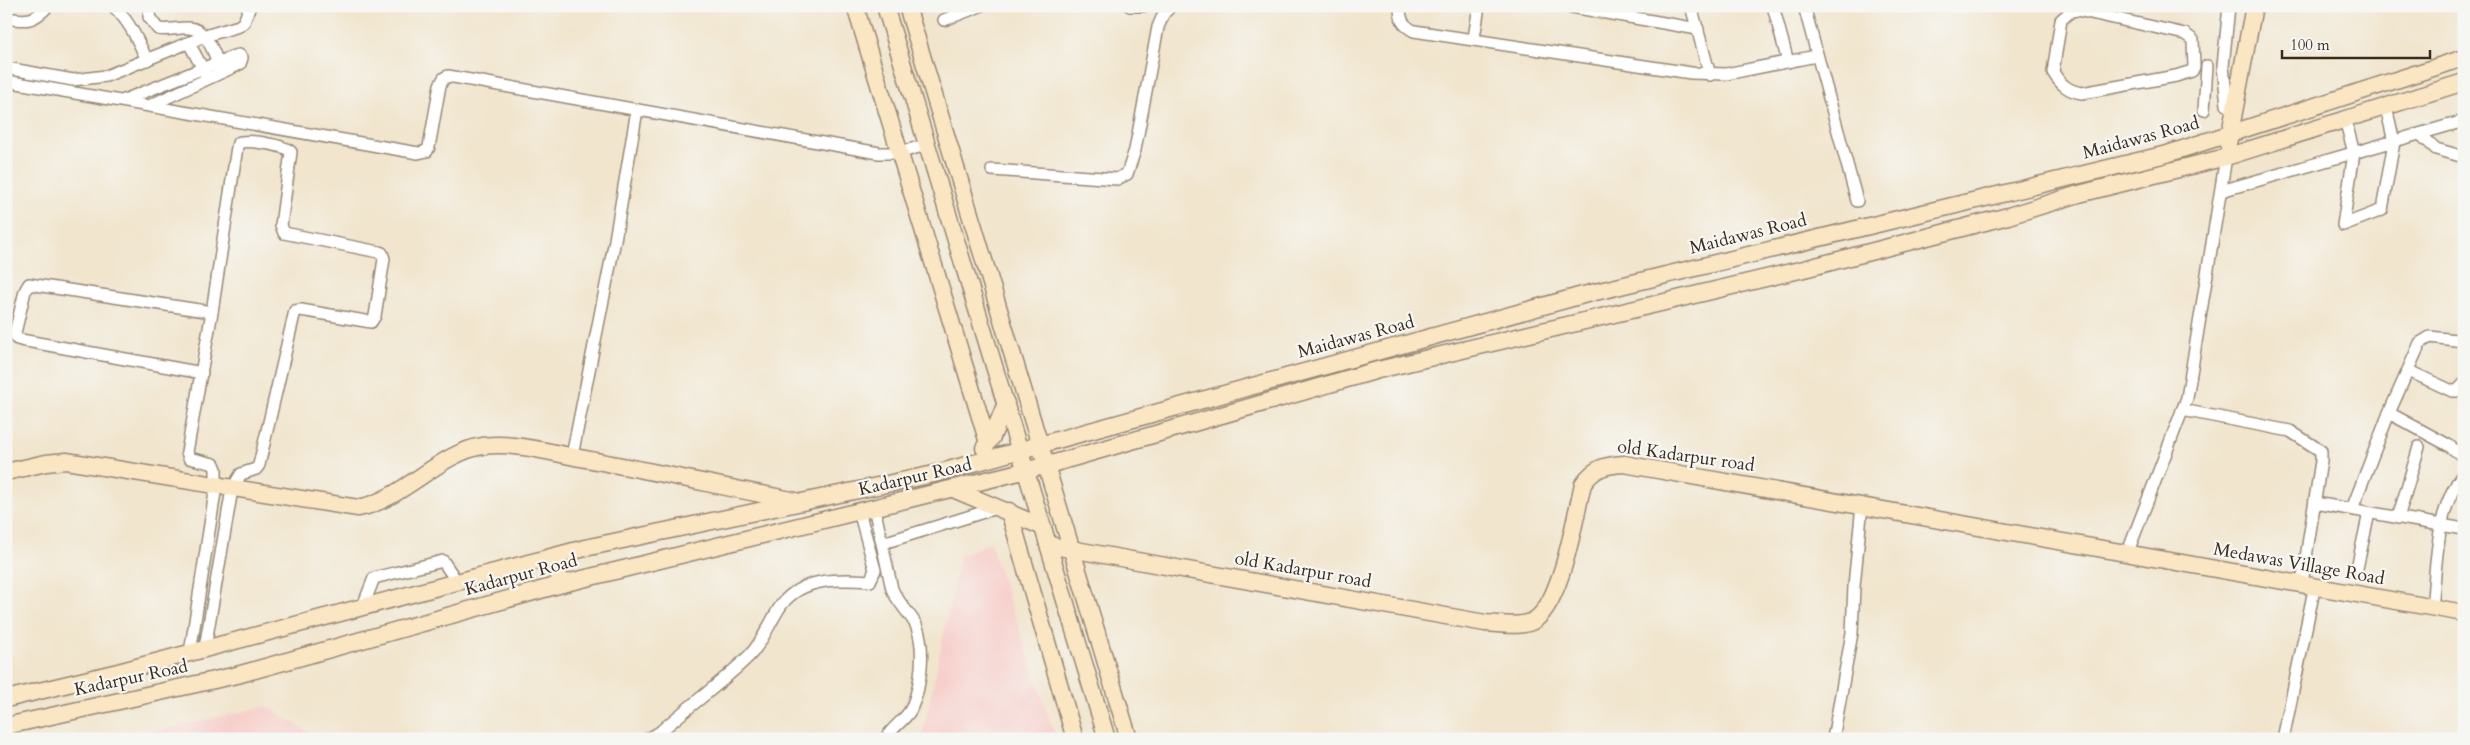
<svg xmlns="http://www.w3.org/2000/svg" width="2470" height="745" font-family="Cardo,serif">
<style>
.built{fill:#f7d0cc}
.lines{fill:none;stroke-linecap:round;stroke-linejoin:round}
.street-casing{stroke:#968876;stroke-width:14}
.secondary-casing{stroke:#968876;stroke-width:19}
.street{stroke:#fff;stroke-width:11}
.secondary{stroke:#fbe6c3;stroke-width:16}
.labels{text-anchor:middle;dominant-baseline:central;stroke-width:4.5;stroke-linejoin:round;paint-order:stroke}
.street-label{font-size:18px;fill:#3b2a1e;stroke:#f6f6f2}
</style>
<rect width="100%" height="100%" fill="#f6f6f2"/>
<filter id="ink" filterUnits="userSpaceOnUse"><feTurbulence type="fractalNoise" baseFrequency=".02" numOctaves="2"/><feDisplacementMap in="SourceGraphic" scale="10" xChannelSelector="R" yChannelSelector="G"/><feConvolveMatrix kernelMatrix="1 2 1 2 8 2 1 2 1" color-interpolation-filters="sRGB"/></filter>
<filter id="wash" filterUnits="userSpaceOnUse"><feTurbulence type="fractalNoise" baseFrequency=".0096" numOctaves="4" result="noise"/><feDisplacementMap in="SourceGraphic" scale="20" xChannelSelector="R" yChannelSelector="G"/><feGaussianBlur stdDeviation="1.12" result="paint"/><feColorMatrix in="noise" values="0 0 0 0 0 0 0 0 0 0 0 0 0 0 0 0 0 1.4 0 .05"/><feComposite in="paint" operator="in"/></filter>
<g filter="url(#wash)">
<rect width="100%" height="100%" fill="#f1e5cd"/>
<!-- built -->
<g class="built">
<path d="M990,543l66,196h-134l38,-184z"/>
<path d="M267,706l52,33h-197z"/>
</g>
</g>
<g filter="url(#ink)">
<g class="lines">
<defs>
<g id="street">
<path d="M113,6c16,14 25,35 34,54"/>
<path d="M150,6l-1,11 9,12c10,2 21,-2 31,-1 19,1 25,27 32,41"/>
<path d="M1130,6h13"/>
<path d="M1400,6c0,13 2,19 14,25l277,42 35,1 90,-18"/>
<path d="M1566,6l132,23"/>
<path d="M1691,6l19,69"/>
<path d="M1773,6l15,56"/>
<path d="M1804,6l53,195"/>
<path d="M2077,10l108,24 8,6 1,27 -2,4 -16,5 -94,17c-14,-2 -22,-9 -29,-21l8,-52 10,-9z"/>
<path d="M6,18c20,3 28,4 42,-12"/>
<path d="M944,20l36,-14"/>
<path d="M1474,38l5,-32"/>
<path d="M189,43l17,32"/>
<path d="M6,68l67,12 33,-4 99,-40 34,-10 5,-4 6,-16"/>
<path d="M6,81l412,72 9,-2 2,-4 11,-62 4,-7 4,-2 431,77h19l28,-8"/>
<path d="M124,100l110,-44 5,-1 3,3 -2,6 -89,41"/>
<path d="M2227,105l-4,-39 6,-60"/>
<path d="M2204,110l3,-44"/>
<path d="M2345,119l9,34 -11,72 39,-15 12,-68 -8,-35"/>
<path d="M2421,135l15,14 28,8"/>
<path d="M992,170l125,9 10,-5 8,-24 23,-123 6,-14 7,-7"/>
<path d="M2221,191l243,-70"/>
<path d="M2409,371l43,20h5l7,-7"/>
<path d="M202,373l-181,-33 -4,-1 -2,-6 10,-42 4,-7 183,28"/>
<path d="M2182,410l108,21 31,20v10l-19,122"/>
<path d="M2389,413l59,32 16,12"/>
<path d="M572,456l43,-216 22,-130"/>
<path d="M2315,503l149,26"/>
<path d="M874,507l18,82c6,14 17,23 24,36 10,23 5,62 -5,84 -6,12 -20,18 -25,30"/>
<path d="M2352,509l37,-96 31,-70 10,-6 34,4"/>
<path d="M2398,518l21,-71"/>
<path d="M883,543l117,-36"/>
<path d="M2127,554l60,-156 39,-241"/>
<path d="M2357,568l12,-55"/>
<path d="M363,606l11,-28 69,-17 14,21"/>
<path d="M2432,608c5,-44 3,-99 32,-135"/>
<path d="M190,653l26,-167v-17l-2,-5 -25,-6 -2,-6 25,-140 25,-165 1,-4c9,-4 47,2 53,9l-10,73 3,8 95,19 3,1 2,6 -9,57 -4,6 -70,-12 -6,1 -1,4 -35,150 -3,4 -15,5 -9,15 -27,159"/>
<path d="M648,739l12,-7c29,-26 62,-49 90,-77 14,-15 20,-34 32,-51 21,-27 58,-25 88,-23l5,-11 -16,-59"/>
<path d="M1833,739l19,-106 2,-47 8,-81"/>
<path d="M2283,739l32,-154"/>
</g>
<g id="secondary">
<path d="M855,6l133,437"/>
<path d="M885,6l222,733"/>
<path d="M907,6l222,733"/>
<path d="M2228,144l26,-138"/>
<path d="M984,448l8,-11 14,-34"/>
<path d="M6,472l40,-9 20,-2 292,47c43,-7 82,-56 125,-62 31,-4 66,6 97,12 72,13 144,29 216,43"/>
<path d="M953,489l90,38"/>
<path d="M1009,511l66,228"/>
<path d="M1048,545l437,78c13,1 34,4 46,-1 30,-13 44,-106 52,-138 11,-16 22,-19 41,-20l840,149"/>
<path d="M552,557l10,27"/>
<path d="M6,699l112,-27 467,-124 349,-74 649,-179 584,-141 297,-96"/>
<path d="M6,726l231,-51 325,-91 486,-119 330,-95 426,-101 204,-53 71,-22 147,-37 238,-75"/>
</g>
</defs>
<!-- street casing -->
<use href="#street" class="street-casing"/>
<!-- secondary casing -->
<use href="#secondary" class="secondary-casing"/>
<!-- street -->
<use href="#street" class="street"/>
<!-- secondary -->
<use href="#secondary" class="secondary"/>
</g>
</g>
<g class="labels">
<!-- street labels -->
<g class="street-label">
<text transform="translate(2141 138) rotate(-15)">Maidawas Road</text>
<text transform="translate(1748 234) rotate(-14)">Maidawas Road</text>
<text transform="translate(1356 337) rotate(-15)">Maidawas Road</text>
<text transform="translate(1686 456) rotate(8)">old Kadarpur road</text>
<text transform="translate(915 477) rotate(-13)">Kadarpur Road</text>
<text transform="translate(2299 564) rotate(10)">Medawas Village Road</text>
<text transform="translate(1303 570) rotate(10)">old Kadarpur road</text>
<text transform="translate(521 575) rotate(-15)">Kadarpur Road</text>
<text transform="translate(131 678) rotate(-12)">Kadarpur Road</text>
</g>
</g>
<!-- margin -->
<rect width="2470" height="745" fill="none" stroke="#f6f6f2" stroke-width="25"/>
<!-- scale -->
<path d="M2282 50v8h148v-8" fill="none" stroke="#3b2a1e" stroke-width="2.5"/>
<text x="2290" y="50" font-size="15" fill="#3b2a1e" stroke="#f6f6f2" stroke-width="4" paint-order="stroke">100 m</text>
</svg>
